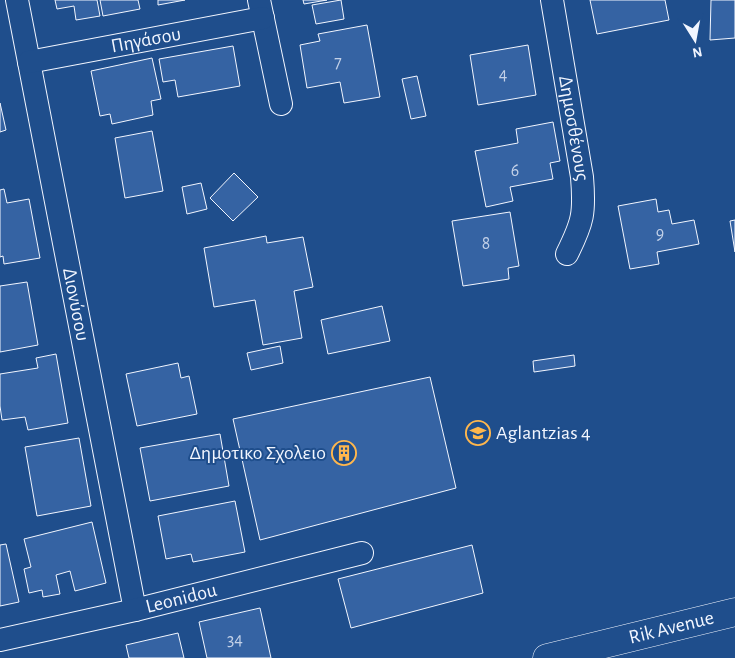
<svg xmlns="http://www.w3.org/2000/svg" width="735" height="658" font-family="'Alegreya Sans',sans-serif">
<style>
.building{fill:#3563a3;stroke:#f2f6ff}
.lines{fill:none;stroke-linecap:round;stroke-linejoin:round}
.minor-casing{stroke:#f2f6ff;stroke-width:24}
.secondary-casing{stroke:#f2f6ff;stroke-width:29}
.minor{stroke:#1f4e8c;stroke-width:22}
.secondary{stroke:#1f4e8c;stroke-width:28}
.labels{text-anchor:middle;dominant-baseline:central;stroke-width:4;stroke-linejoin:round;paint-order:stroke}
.number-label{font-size:18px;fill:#c3d1e8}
.street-label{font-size:20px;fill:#f2f6ff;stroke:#1f4e8c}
.poi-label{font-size:20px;fill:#f2f6ff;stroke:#1f4e8c;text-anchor:start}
</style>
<rect width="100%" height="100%" fill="#1f4e8c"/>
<!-- building -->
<g class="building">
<path d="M55,0h42l3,16 -24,4 -2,-14 -17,3z"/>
<path d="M100,0h38l2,9 -37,7z"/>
<path d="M158,0h27l-27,5z"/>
<path d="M303,0h24l-23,4z"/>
<path d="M341,0l3,19 -28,5 -4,-19z"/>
<path d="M590,0h75l4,20 -72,14z"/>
<path d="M711,0h24v38l-25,2z"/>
<path d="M367,25l13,72 -36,6 -4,-21 -33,6 -7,-43 20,-4 -2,-7z"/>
<path d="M528,45l8,50 -58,10 -8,-50z"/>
<path d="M233,46l7,40 -62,11 -3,-17 -12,2 -4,-23z"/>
<path d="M152,58l9,41 -10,2 2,14 -41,9 -2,-10 -10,2 -9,-45z"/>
<path d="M417,76l9,40 -15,3 -9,-40z"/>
<path d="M0,103l6,27 -6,2z"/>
<path d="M553,122l7,39 -10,2 3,16 -43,8 3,14 -27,6 -11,-56 43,-8 -2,-14z"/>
<path d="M152,131l11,60 -38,7 -10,-60z"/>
<path d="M234,173l24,24 -25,24 -23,-23z"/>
<path d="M201,183l6,26 -20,5 -5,-27z"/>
<path d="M4,189l3,14 22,-4 11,59 -36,6 -1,-8 -3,1v-67z"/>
<path d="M656,199l2,13 11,-2 3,14 22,-4 5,24 -42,8 2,12 -29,5 -12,-63z"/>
<path d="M510,212l9,54 -11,2 1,11 -46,7 -11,-65z"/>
<path d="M735,220v32l-5,-31z"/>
<path d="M266,236l1,7 36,-6 10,50 -19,4 8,47 -39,7 -8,-45 -41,7 -10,-59z"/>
<path d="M27,282l11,63 -38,7v-66z"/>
<path d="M382,306l8,35 -62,13 -7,-34z"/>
<path d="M280,346l3,17 -32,7 -4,-17z"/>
<path d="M56,354l12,69 -40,7 -3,-13 -23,3 -2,-14v-32l38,-6 -2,-10z"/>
<path d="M574,355l1,11 -41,6 -1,-11z"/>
<path d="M178,363l3,15 8,-2 8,38 -60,12 -11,-52z"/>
<path d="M430,377l26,111 -196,52 -27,-121z"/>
<path d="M220,434l9,52 -79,15 -10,-53z"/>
<path d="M79,438l12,68 -54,10 -12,-69z"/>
<path d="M235,501l10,51 -52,10 -2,-8 -25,5 -8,-43z"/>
<path d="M92,522l14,61 -31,8 -5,-20 -14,4 4,19 -17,3 -1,-7 -13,3 -5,-24 7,-2 -7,-28z"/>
<path d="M6,544l13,58 -19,4v-61z"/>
<path d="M472,545l11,48 -132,35 -13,-49z"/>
<path d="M260,608l11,50h-64l-8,-36z"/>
<path d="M178,633l6,25h-55l-3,-13z"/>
</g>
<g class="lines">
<defs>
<g id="minor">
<path id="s1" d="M17,0l118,610"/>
<path d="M259,0l22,104"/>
<path id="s2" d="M552,0l30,177c3,36 1,45 -15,77"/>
<path id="s3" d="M29,62l234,-44"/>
<path id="s4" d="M0,640l135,-30 227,-57"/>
</g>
<g id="secondary">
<path id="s5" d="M547,658l188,-46"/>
</g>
</defs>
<!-- minor casing -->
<use href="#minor" class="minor-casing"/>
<!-- secondary casing -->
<use href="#secondary" class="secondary-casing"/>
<!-- minor -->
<use href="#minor" class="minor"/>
<!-- secondary -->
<use href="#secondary" class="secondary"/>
</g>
<!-- icons -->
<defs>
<symbol id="school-ring" viewBox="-11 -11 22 22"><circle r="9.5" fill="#1f4e8c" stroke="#ffb74d" stroke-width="1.5"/><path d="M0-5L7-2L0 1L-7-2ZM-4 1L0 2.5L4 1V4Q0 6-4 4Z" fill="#ffb74d"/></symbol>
<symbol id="building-ring" viewBox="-11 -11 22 22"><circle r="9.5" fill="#1f4e8c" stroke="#ffb74d" stroke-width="1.5"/><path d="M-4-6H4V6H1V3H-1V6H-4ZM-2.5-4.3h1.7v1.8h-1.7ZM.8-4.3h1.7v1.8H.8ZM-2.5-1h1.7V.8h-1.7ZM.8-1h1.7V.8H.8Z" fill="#ffb74d"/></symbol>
</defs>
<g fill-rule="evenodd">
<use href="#school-ring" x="464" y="419" width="28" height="28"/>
<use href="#building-ring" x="330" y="439" width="28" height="28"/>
</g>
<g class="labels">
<!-- number labels -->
<g class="number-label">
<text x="338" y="63">7</text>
<text x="503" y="75">4</text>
<text x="515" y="171">6</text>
<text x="660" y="234">9</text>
<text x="486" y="244">8</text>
<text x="235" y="640">34</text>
</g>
<!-- street labels -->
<g class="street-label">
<text stroke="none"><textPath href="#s3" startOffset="119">Πηγάσου</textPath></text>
<text stroke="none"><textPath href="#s2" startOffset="130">Δημοσθένους</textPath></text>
<text stroke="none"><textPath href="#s1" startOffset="310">Διονύσου</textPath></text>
<text stroke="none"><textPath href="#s4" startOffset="186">Leonidou</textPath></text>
<text stroke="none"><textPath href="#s5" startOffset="128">Rik Avenue</textPath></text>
</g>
<!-- poi labels -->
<g class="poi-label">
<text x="496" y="433">Aglantzias 4</text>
<text x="326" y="453" text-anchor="end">Δημοτικο Σχολειο</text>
</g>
</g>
<!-- north arrow -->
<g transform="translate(695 40) rotate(169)" stroke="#1f4e8c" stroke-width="4" paint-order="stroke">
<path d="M0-4L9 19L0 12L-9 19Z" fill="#f2f6ff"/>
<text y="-8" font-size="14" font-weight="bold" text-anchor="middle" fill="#f2f6ff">N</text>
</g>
</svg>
